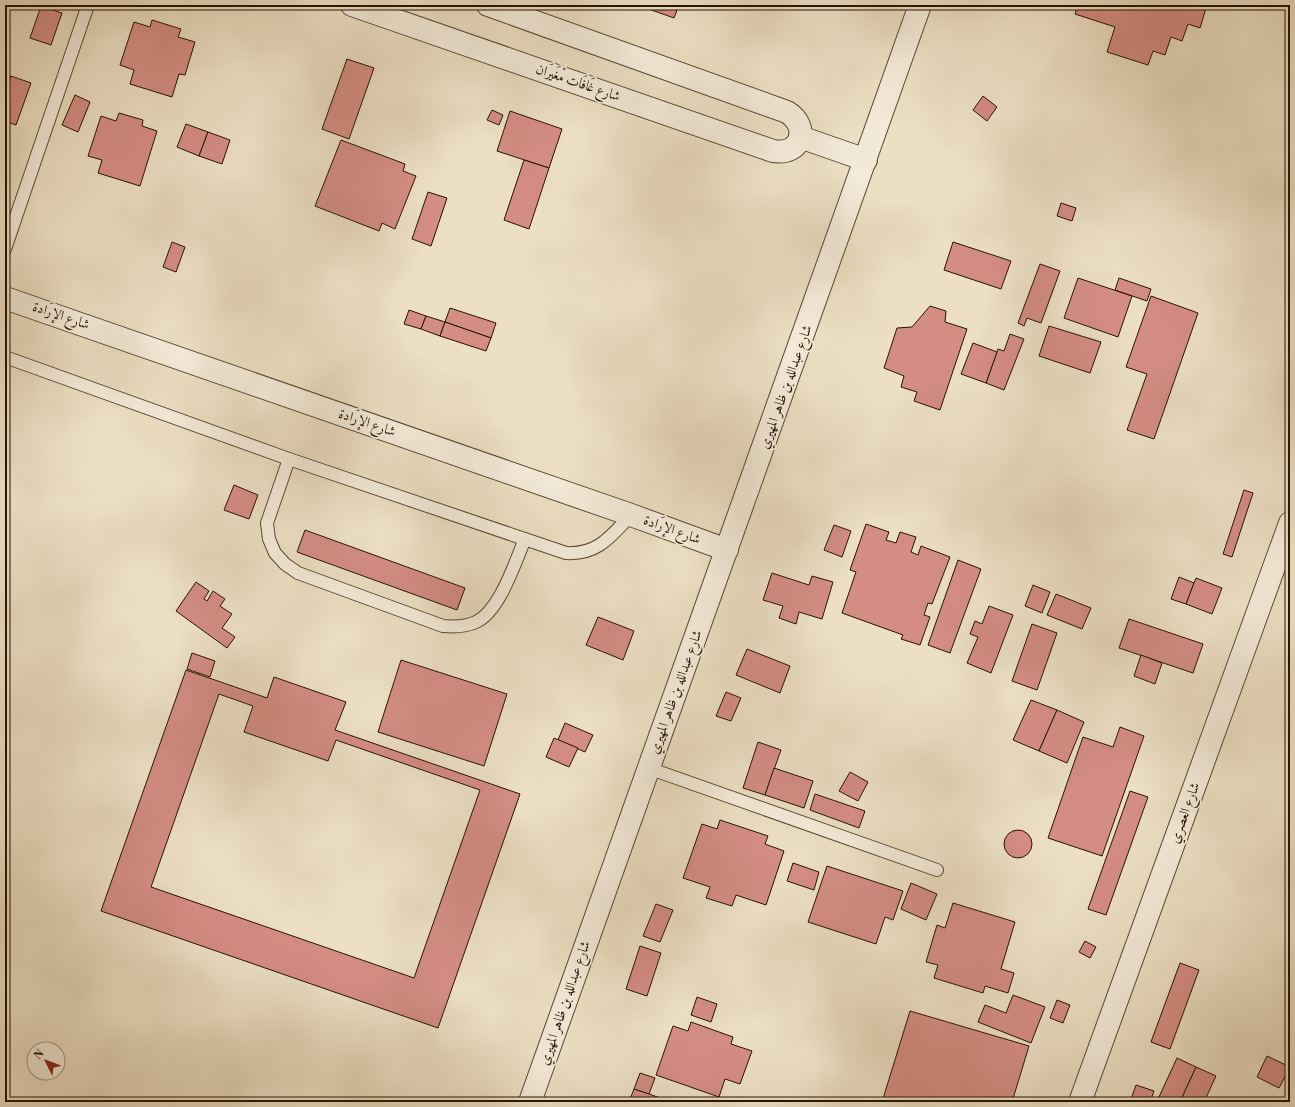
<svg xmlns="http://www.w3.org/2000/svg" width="1295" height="1107" font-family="'Libre Bodoni',Amiri,serif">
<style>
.building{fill:#d48d83;stroke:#251300;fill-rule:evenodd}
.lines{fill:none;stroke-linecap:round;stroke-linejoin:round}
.lane-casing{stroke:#574631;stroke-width:14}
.street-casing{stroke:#574631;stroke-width:24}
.lane{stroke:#f3ead8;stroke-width:12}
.street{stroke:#f3ead8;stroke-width:22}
.labels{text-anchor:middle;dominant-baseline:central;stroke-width:3.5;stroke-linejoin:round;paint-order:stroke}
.street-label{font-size:14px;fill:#251300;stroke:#f3ead8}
</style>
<rect width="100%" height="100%" fill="#ecdfc3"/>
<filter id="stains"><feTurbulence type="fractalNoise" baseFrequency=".005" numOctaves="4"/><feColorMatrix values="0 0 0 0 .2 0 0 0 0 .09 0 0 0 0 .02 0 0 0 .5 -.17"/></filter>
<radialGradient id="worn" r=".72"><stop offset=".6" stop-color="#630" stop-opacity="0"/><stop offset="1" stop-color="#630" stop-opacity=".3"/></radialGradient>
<!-- building -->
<g class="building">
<path d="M647,5h32l-5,13 -28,-10z"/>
<path d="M1078,5h117l11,3 -6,20 -12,-4 -6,17 -11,-4 -6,18 -12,-4 -5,14 -41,-13 8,-25 -40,-13z"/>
<path d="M41,6l21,7 -11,32 -21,-7z"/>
<path d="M152,20l29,9 -3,8 17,5 -10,33 -6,-1 -7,23 -42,-13 4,-14 -14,-5 14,-43 16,5z"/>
<path d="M347,59l27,9 -25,71 -27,-10z"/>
<path d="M11,76l20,7 -15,42 -11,-4v-28z"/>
<path d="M75,95l15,7 -12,30 -16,-7z"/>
<path d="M983,96l14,11 -10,14 -14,-11z"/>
<path d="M492,110l11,5 -4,10 -12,-5z"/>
<path d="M510,111l52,18 -13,39 -52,-17z"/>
<path d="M119,113l24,7 -1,6 15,5 -17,55 -42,-13 4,-13 -14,-4 13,-40 15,5z"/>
<path d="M186,124l22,8 -9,24 -22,-9z"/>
<path d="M208,132l22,8 -8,24 -23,-8z"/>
<path d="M341,140l64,24 -2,7 13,5 -21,53 -13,-6 -3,8 -64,-25z"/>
<path d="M524,160l25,8 -20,61 -25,-9z"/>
<path d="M428,192l19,6 -16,48 -19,-7z"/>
<path d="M1061,203l15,5 -4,13 -15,-5z"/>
<path d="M172,242l13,5 -9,25 -13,-5z"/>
<path d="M953,242l58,19 -10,28 -57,-19z"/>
<path d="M1040,264l20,7 -19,52 -14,-5 -3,8 -6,-3z"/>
<path d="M1078,278l54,18 -14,41 -54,-19z"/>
<path d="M1119,278l32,11 -4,12 -32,-11z"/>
<path d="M1151,296l47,17 -44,126 -27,-9 20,-56 -21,-7z"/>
<path d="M930,306l16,5 -1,11 22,7 -27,81 -26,-9 3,-9 -16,-5 3,-11 -20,-8 13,-40 15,-1z"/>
<path d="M450,308l46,15 -5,15 -46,-16z"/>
<path d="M409,310l17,6 -5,13 -17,-5z"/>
<path d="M426,316l19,6 -5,14 -19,-7z"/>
<path d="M445,322l46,16 -5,13 -46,-15z"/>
<path d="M1049,326l52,16 -11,31 -51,-17z"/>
<path d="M1010,334l14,5 -20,51 -18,-7 12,-34 6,2z"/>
<path d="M973,343l24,9 -11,31 -25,-9z"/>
<path d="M234,485l24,10 -9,24 -25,-9z"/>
<path d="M1244,490l9,3 -21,64 -9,-3z"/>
<path d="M866,524l23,8 -3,8 10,3 4,-11 16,5 -5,15 7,3 3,-9 29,11 -18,47 -4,-1 -4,12 6,2 -10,28 -19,-6 2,-4 -61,-22 14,-41 -6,-2z"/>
<path d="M834,525l17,6 -9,26 -18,-7z"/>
<path d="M305,530l160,58 -8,22 -160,-58z"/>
<path d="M958,560l23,9 -31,84 -22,-8z"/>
<path d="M772,573l37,12 3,-9 21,6 -11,37 -23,-7 -3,12 -17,-6 4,-12 -20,-6z"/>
<path d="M1179,577l15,6 -8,21 -15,-5z"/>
<path d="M1196,578l26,10 -10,26 -26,-10z"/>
<path d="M196,582l13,9 -5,8 3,2 6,-10 12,8 -5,7 12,8 -10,14 13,9 -8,11 -51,-37z"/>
<path d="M1033,585l17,7 -8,21 -17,-7z"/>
<path d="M1056,594l35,14 -9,21 -35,-14z"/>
<path d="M989,606l24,9 -22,58 -24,-10 11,-26 -8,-3 5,-13 7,3z"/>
<path d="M598,617l36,14 -11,29 -37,-15z"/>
<path d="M1129,619l74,25 -10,29 -74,-25z"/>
<path d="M1032,624l25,9 -20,57 -25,-9z"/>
<path d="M747,649l43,17 -10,27 -44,-18z"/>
<path d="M192,653l23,8 -5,16 -23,-8z"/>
<path d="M1141,655l21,8 -7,21 -21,-8z"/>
<path d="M401,660l106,34 -23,72 -106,-34z"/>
<path d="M186,670l81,28 7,-21 72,25 -11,28 185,64 -82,234 -337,-117zM219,694l34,12 -9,26 84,29 8,-21 144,50 -66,188 -263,-91z"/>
<path d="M726,692l15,6 -10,23 -15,-5z"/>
<path d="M1031,700l26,10 -18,41 -26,-11z"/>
<path d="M1057,710l27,12 -17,41 -28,-12z"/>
<path d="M565,723l28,12 -8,17 -27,-12z"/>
<path d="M1120,727l24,9 -42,120 -54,-18 35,-101 30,10z"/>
<path d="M554,738l24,10 -9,19 -23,-10z"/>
<path d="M758,742l23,8 -16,45 -22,-7z"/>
<path d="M774,768l39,13 -9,27 -39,-13z"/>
<path d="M850,772l18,10 -10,19 -19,-10z"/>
<path d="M1130,791l18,6 -42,118 -18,-6z"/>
<path d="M815,794l50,17 -6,17 -49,-18z"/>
<path d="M720,820l48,16 -3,8 19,7 -18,54 -30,-10 -4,11 -26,-8 4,-11 -27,-9 19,-54 15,5z"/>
<circle cx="1018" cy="844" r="14"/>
<path d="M793,863l26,9 -5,18 -27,-9z"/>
<path d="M827,866l76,25 -10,29 -8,-3 -9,27 -68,-22z"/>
<path d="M911,883l26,11 -11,26 -25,-11z"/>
<path d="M953,903l62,19 -14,47 13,4 -6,20 -23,-7 -2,7 -49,-15 4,-13 -12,-3 11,-37 8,3z"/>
<path d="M656,904l17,6 -13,32 -17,-6z"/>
<path d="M1085,941l11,6 -6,11 -11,-6z"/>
<path d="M640,946l21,7 -14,43 -21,-7z"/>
<path d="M1180,963l19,7 -29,79 -19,-7z"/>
<path d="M1013,995l32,12 -14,36 -53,-21 7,-17 21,8z"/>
<path d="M697,997l20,7 -6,18 -20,-7z"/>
<path d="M1057,1000l13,5 -7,18 -13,-5z"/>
<path d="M910,1011l119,35 -17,56h-130z"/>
<path d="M691,1022l42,15 -2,7 21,7 -12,33 -15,-5 -6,18 -63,-22 17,-49 15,5z"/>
<path d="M1267,1056l23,11 -11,21 -22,-11z"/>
<path d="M1177,1058l19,9 -16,35h-9l-12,-5z"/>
<path d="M1196,1067l20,9 -12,26h-24z"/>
<path d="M640,1073l15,5 -6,16 -15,-5z"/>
<path d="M1136,1085l18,6 -4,11h-20z"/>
<path d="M634,1089l15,5 22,8h-42z"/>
</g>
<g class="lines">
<defs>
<g id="lane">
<path d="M5,249l83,-244"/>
<path d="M5,357l284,102 277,94c32,2 45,-17 65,-38"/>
<path d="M289,459l-22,64 2,16 6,14 10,11 13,9 145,53c11,1 22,1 33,-4 24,-11 39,-60 49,-83"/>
<path d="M648,768l289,102"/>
</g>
<g id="street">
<path d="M352,5l421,146c28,5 38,-24 14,-39l-299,-107"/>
<path d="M800,137l66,23"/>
<path d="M5,298l626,217 96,35"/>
<path d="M530,1102l390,-1097"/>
<path d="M1080,1102l210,-579"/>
</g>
</defs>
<!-- lane casing -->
<use href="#lane" class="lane-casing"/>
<!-- street casing -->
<use href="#street" class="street-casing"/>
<!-- lane -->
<use href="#lane" class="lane"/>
<!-- street -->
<use href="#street" class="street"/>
</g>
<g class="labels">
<!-- street labels -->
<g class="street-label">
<text transform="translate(578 83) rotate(19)">شارع غَافَات مْغَيرَان</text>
<text transform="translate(61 316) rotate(19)">شارع الإرَادة</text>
<text transform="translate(786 387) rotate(-70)">شارع عبدالله بن ظاهر المهيري</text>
<text transform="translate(367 423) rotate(19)">شارع الإرَادة</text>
<text transform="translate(672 530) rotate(20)">شارع الإرَادة</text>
<text transform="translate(676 692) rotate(-70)">شارع عبدالله بن ظاهر المهيري</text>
<text transform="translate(1185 813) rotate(-70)">شارع العصري</text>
<text transform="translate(565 1003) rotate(-71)">شارع عبدالله بن ظاهر المهيري</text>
</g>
</g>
<!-- margin -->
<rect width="1295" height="1107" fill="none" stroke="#ecdfc3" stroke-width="20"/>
<rect x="6" y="6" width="1283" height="1095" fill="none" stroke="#251300" stroke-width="2"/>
<rect x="10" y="10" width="1275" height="1087" fill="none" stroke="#251300"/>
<!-- north arrow -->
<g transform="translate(46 1061) rotate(312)"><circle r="19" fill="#f3ead8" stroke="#a19482"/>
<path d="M0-3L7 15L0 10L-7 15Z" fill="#8f2418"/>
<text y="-6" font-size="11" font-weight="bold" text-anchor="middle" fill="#251300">N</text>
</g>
<rect width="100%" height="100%" filter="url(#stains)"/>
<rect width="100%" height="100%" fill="url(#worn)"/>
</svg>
